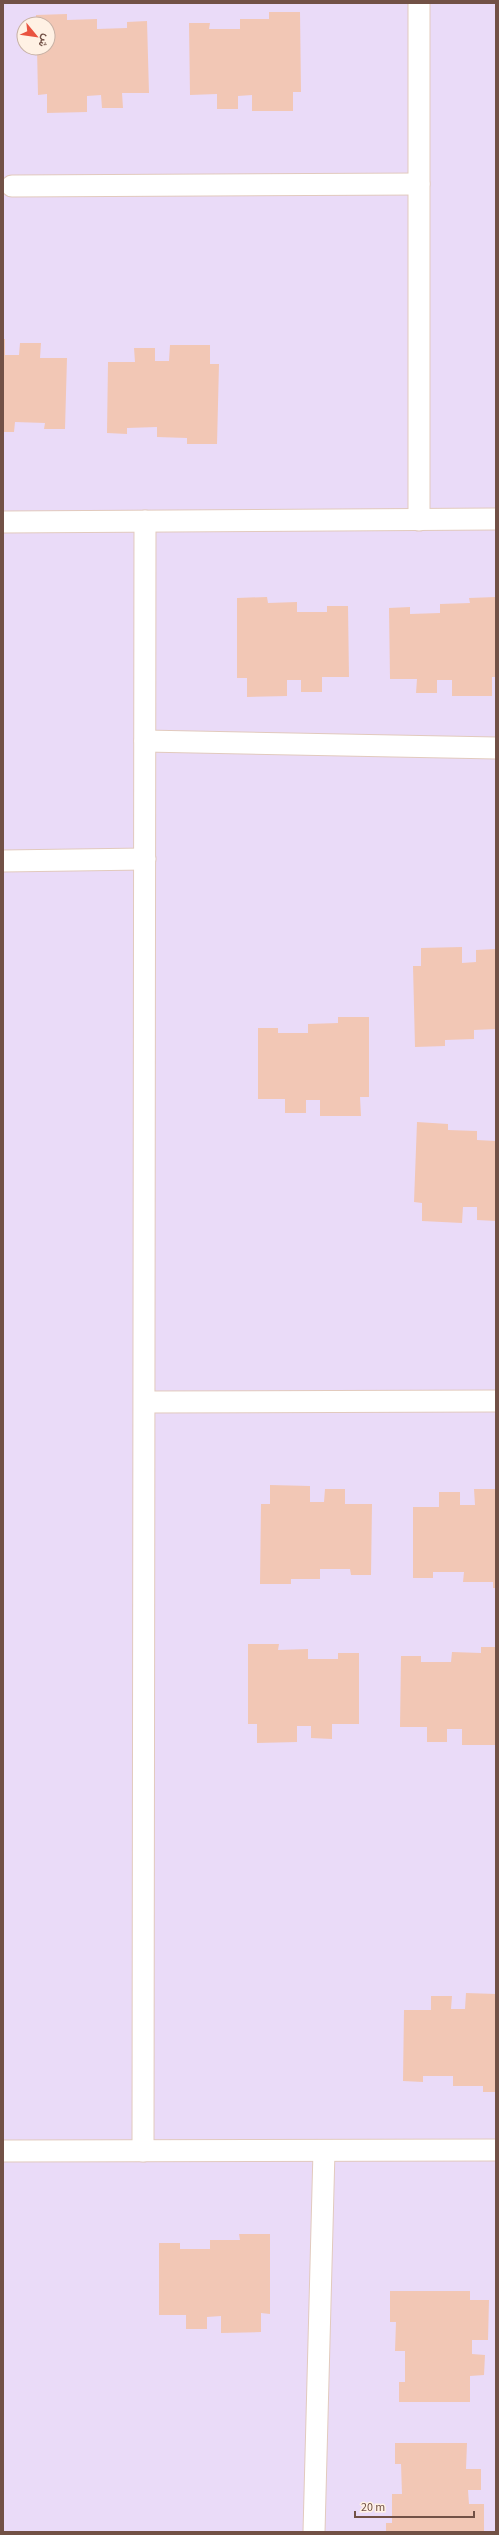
<svg xmlns="http://www.w3.org/2000/svg" width="499" height="2535" font-family="'Source Sans 3',Vazirmatn,sans-serif">
<style>
.education{fill:#eadbf8;fill-rule:evenodd}
.building{fill:#f2c7b5}
.lines{fill:none;stroke-linecap:round;stroke-linejoin:round}
.service-casing{stroke:#e2cabd;stroke-width:23}
.service{stroke:#fff;stroke-width:21}
</style>
<rect width="100%" height="100%" fill="#fcedde"/>
<!-- education -->
<path class="education" d="M3,3h493v2529h-493zM24,24h24v24h-24z"/>
<!-- building -->
<g class="building">
<path d="M269,12h31l1,80h-8v19h-41v-16l-14,1v13h-21v-15l-27,1 -1,-72h21l-1,6h31v-10h29z"/>
<path d="M67,14v6l30,-1v10l30,-1v-6l20,-1 2,72h-27l1,15h-21l-1,-13 -14,1v16l-40,1v-19l-9,1 -1,-47h11v-24h-12v-9z"/>
<path d="M3,339h2v16h14l1,-12h21l-1,15h27l-2,71h-21l1,-6 -30,-1 -1,10h-11z"/>
<path d="M170,345h40v19h9l-2,80h-30v-6l-30,-1v-10l-30,1v6l-20,-1 1,-71h27l-1,-14h21v13h14z"/>
<path d="M267,597l1,6 29,-1v10h30v-6h21l1,71h-27v15h-21v-12h-14v16l-40,1v-19h-10v-80z"/>
<path d="M496,597v80h-4v19h-40v-16h-15v13h-21l1,-14h-27l-1,-71 21,-1v7l30,-1v-9l30,-1 -1,-5z"/>
<path d="M462,947v16l14,-1v-12l20,-1v80l-22,1v9l-29,1v6l-30,1 -2,-81h8v-18z"/>
<path d="M338,1017h31v80h-9l1,19h-41v-16h-14v13h-21v-14h-27v-71h20v5h30v-9l30,-1z"/>
<path d="M417,1122l31,2v6l29,1v9l19,1v80l-19,-1v-13h-14l-1,16 -40,-2v-18l-8,-1z"/>
<path d="M270,1485l40,1v16h14l1,-13h20v15h27l-1,71h-20l-1,-6h-30v10h-29v5h-31l1,-80h9z"/>
<path d="M474,1489h22v99h-3v-6h-30l1,-10h-31v6h-20v-71h26v-15h21v13h15z"/>
<path d="M248,1644h31l-1,6 30,-1v10h30v-6h21v71h-27v15l-21,-1v-12h-14v16l-40,1v-19h-9z"/>
<path d="M481,1647h15v98h-34v-16h-15v13h-20v-15h-27l1,-71h20v6h30l1,-10 29,1z"/>
<path d="M466,1993l30,1v98h-13v-6h-30v-10h-30v6l-20,-1 1,-71h27v-14h21l-1,13h14z"/>
<path d="M239,2234h31v80l-9,-1v19l-40,1v-17l-14,1v12h-21v-14h-27v-72h21v6h30v-9h30z"/>
<path d="M390,2291h80v9h19l-1,40h-16v14l13,1 -1,20 -14,1v26h-71v-20h6v-31h-10l1,-29h-6z"/>
<path d="M395,2443h72l-1,26h15v21h-13l1,14h15v28h-98v-9h6v-29h10l-1,-30h-6z"/>
</g>
<g class="lines">
<defs>
<g id="service">
<path d="M12,186l407,-2"/>
<path d="M419,520v-517"/>
<path d="M3,522l493,-3"/>
<path d="M145,741l351,7"/>
<path d="M3,861l142,-2"/>
<path d="M145,1402l351,-1"/>
<path d="M3,2151l493,-1"/>
<path d="M143,2151l2,-1630"/>
<path d="M314,2532l10,-381"/>
</g>
</defs>
<!-- service casing -->
<use href="#service" class="service-casing"/>
<!-- service -->
<use href="#service" class="service"/>
</g>
<!-- border -->
<rect width="499" height="2535" fill="none" stroke="#725146" stroke-width="8"/>
<!-- north arrow -->
<g transform="translate(36 36) rotate(119)"><circle r="19" fill="#fff1e4" stroke="#c7b1a5"/>
<path d="M0-3L7 15L0 10L-7 15Z" fill="#e95340"/>
<text y="-6" font-size="11" font-weight="bold" text-anchor="middle" fill="#725146">ش</text>
</g>
<!-- scale -->
<path d="M355 2511v6h119v-6" fill="none" stroke="#725146" stroke-width="2"/>
<text x="361" y="2511" font-size="12" fill="#725146" stroke="#fff1e4" stroke-width="3" paint-order="stroke">20 m</text>
</svg>
